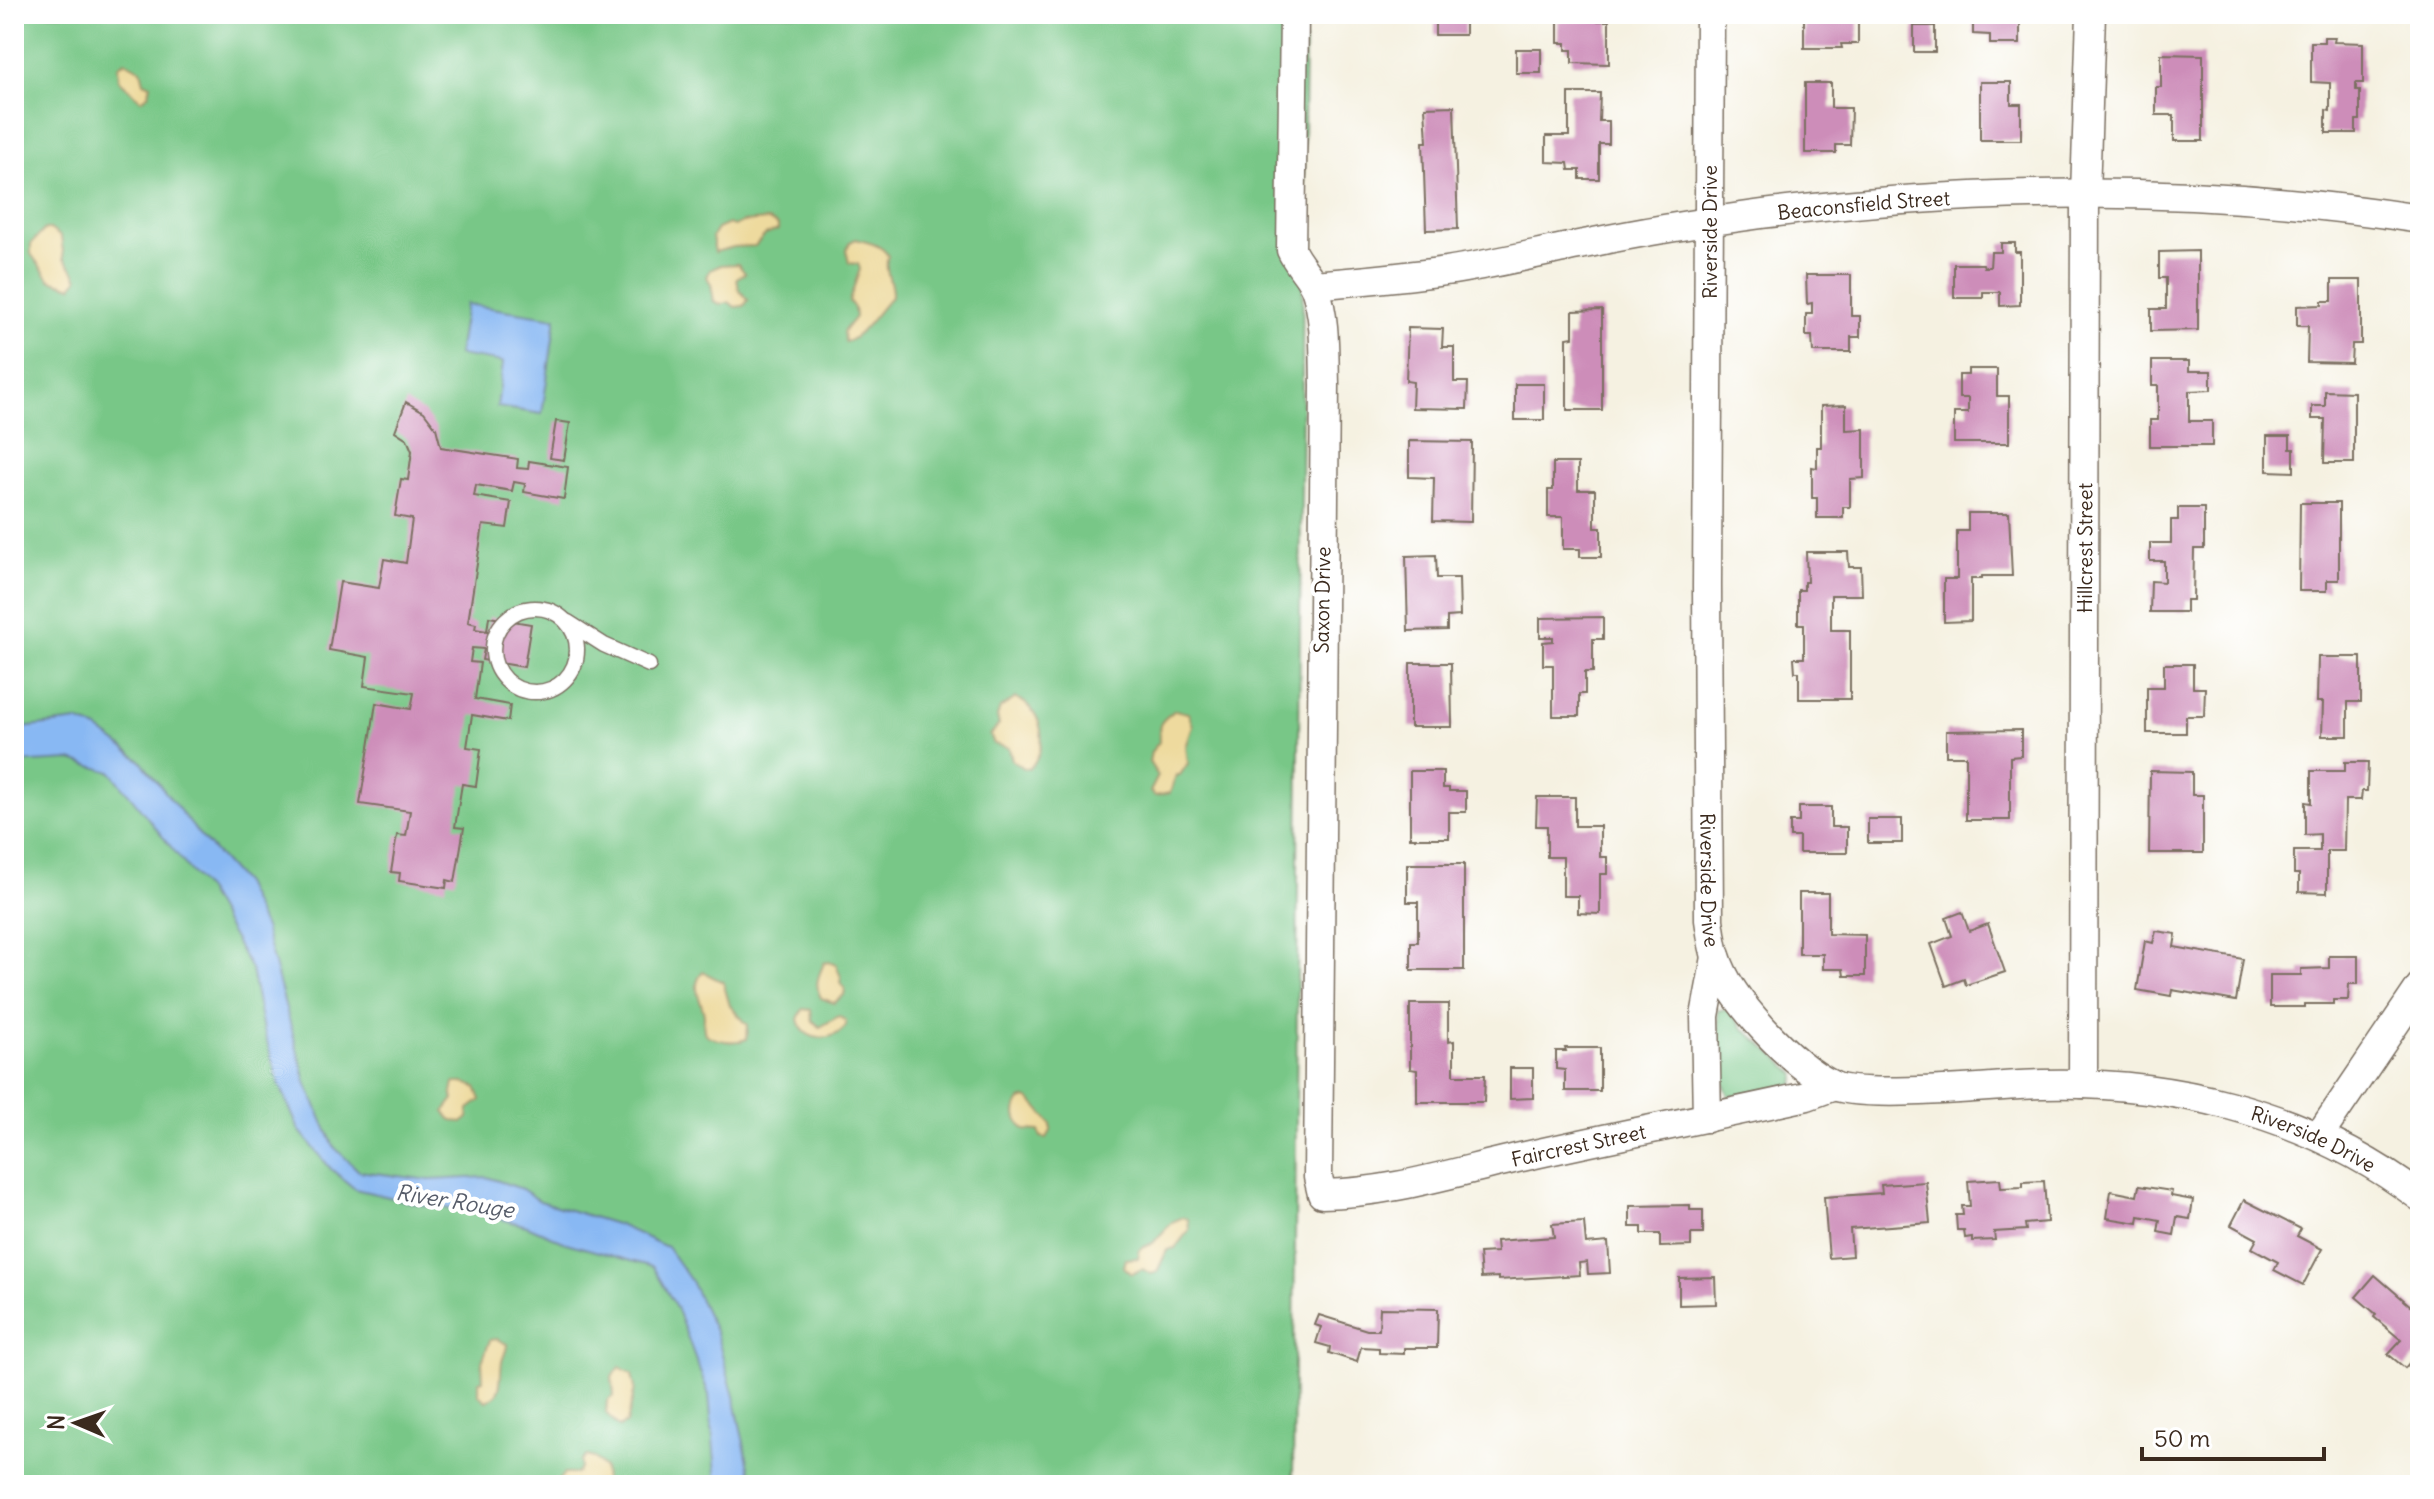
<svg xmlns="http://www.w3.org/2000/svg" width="2434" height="1499" font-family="Delius,sans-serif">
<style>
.green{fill:#78c787;stroke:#5a7852;stroke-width:2}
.sand{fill:#eeda9e;stroke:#94825e;stroke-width:2}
.water{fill:#88b8f3;stroke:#627188;stroke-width:2}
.building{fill:#cd8db9}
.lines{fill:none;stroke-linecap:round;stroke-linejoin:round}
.service-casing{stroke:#7c7062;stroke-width:17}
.minor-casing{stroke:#7c7062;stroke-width:31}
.service{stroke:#fff;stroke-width:14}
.minor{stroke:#fff;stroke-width:28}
.labels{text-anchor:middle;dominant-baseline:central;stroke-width:8;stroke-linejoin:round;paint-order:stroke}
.street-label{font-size:20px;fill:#3b2a1e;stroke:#fff}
.water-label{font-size:22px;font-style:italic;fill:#565c69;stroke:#fff}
</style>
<rect width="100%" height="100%" fill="#fff"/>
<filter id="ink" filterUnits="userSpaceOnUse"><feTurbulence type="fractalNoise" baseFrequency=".0125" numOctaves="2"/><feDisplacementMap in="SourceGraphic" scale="16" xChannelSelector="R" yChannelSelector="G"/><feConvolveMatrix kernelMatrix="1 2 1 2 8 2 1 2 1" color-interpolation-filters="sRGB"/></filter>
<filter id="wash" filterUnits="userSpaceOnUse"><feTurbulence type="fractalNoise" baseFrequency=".006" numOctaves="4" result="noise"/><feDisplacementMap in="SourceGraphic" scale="32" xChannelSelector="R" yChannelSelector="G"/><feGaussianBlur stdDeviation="1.8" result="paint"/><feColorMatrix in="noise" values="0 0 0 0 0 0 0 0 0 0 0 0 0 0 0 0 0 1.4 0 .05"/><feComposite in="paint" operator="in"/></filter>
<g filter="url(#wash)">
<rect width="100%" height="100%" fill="#f5f1e1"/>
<!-- green -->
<g class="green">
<path d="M14,14h1291l-12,1471h-1279z"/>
<path d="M1718,1010h11l14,18 53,46 -2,10 -38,12h-27l-8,-18z"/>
</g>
<!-- sand -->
<g class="sand">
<path d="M125,61l16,9 3,12 7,3 -3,10 -7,5 -22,-20 -1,-13z"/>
<path d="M768,220l10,5v5l-13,5 -10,11 -21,1 -19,5 -3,-15 5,-8 11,-5 6,2 8,-4z"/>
<path d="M45,229h5l11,8 3,22 10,12 4,8 -6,8 -22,-7 -19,-26v-10z"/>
<path d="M856,239c12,4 26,5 32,17 -5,13 5,26 4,40 -13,12 -32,44 -47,46l-2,-10 12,-15 -1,-9 -5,-7 11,-32 -2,-5 -9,-1 -3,-13 4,-8z"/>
<path d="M738,264l7,9 -8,5 2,12 9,10 -4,6 -9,1 -6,-5 -9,3 -6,-3 -3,-18 -4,-7 3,-7 11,-5z"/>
<path d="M1016,698c28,11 34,51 13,71l-6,-1 -11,-8 -3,-12 -15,-4 -4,-9 9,-10 -2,-8 3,-9z"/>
<path d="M1175,710l13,3 5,13 -7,21 2,16 -8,12h-4l-6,18 -15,3 -5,-4 8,-16 -9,-14 2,-10 8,-10c-1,-20 1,-20 16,-32z"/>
<path d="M829,962l7,3 5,12 -1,5 5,7 -1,6 -10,8 -13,-5c-7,-14 -3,-21 3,-35z"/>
<path d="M703,972l20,10 7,24 18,19 -1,14c-13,5 -30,2 -42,-5 -3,-9 -1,-10 -1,-18 -1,-15 -15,-29 -1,-44z"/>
<path d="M803,1009l8,1 1,10 8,7 19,-11 7,5v5c-14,17 -43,17 -48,-7z"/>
<path d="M454,1083h11l11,4 5,13 -12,9 -1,9 -5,4 -11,-1 -8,-9 10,-13 -2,-7z"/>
<path d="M1027,1098c7,4 19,19 24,26v7l-4,7 -6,-1 -2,-6 -14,-1c-10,-10 -12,-19 -4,-30z"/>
<path d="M1183,1217l5,2 1,11 -14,18 -8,2 -10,22 -6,2 -9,-5 -10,5 -8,-7 2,-8 12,-1 2,-9 13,-6 19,-21z"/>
<path d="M497,1339l10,5c0,7 -4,12 -5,18 -3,16 3,32 -16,39l-7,-6v-14l4,-1 -1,-18 8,-22z"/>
<path d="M620,1367l12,7 3,14 -8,35 -8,4 -13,-14 1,-12 7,-6 -2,-18z"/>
<path d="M586,1456l8,2 10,10 1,17h-50l9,-11h12l5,-7v-6z"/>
</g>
<!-- water -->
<g class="water">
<path d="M466,304l90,14 -14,96 -45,-7 6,-45 -45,-7z"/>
<path d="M77,721l21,8 42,31 57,72 46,51 21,45 43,157 27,62 25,24 71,9 57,-3 35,12 18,12 79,24 48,22 24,34 25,52 18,63 19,89h-36l-8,-90 -33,-88 -23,-40 -87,-24 -39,-17 -48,-13 -56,-8 -68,-16 -24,-20 -32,-39 -20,-46 -17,-59 -11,-56 -44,-77 -96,-120 -40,-12 -57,3v-34z"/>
</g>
<g id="blocks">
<!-- building -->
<g class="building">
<rect x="1435" y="14" width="30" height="21"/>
<path d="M1804,14h38v6h16v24h-17l1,4h-38z"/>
<path d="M1973,14h47v30h-30v-9l-17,-1z"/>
<path d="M1558,21h51v43l-37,-1v-13h-6v-7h-8z"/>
<rect x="1914" y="26" width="21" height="26"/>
<path d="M2324,37h11l-1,5 29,1v40h-7v7h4v30h-4v13h-30v-23l4,1v-28l-19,-1v-40h13z"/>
<rect x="1516" y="49" width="25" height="24"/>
<path d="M2161,54l42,1v86h-29v-26h-18v-28h5z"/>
<path d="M1980,82h31v22h10v36h-41z"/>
<path d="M1805,83h26v25h20l-1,37h-14v8h-31z"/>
<path d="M1569,93h31l-1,28h10v23h-10v35h-19v-9h-11l-1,-7 -22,-1v-26h23z"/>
<path d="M1454,106l4,123 -32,1 -3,-88h4l-2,-35z"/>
<path d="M2001,243h14v9h5v53l-20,1v-14h-17v6h-29v-34h29l1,3h6l1,-15h10z"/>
<path d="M2198,251v79l-47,1v-22h15v-31h-7v-26z"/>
<path d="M1806,275h45v41h9v21h-9v15h-38l-1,-16h-6v-22h6v-11l-5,1z"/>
<path d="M2332,280h29v64h-9l-1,19 -44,-1 1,-36h-11v-20l25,-1v-4h10z"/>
<path d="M1602,310v100h-35v-72l6,-1v-26z"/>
<path d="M1408,328l35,1 -1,18h12v35h14l-1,27 -55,-1 1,-26 -7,-1z"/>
<path d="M2152,361h37v10h22v19l-22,1v30h23v25h-62v-26h8v-35h-6z"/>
<path d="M1968,369h29v27h12v47h-55v-30h14v-15h-9v-23h9z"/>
<rect x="1515" y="384" width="29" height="36"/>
<path d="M2325,391l29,1v71h-30l1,-44h-13v-13h13z"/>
<path d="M406,402l18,10 12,16 5,19 77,12 -1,9 11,1 1,-8 39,6 -4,32 -40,-7 1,-8 -11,-2 -2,9 -36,-6 -2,11 37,6 -4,26 -24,-3 -15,97 8,2 -1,5 12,2 2,-14 42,7 -7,43 -42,-7 2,-11 -12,-1 -2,14 10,1 -5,36 35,6 -2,16 -36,-6 -5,32 14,2 -5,37 -14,-2 -7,43 9,1 -9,54 -8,-2 -1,8 -47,-7 1,-8 -9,-1 6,-37 9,1 4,-25 -50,-7 16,-101 35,6 3,-16 -50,-7 4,-29 -39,-7 11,-68 39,6 5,-29 22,4 6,-44 -17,-3 6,-37 7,1 4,-29 -5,-12 -12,-8z"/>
<path d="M1846,405v25l18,-1v49l-14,1v28h-7v11h-26v-20h-5v-31l5,1v-21h4v-41z"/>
<path d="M556,421l14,2 -6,37 -14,-2z"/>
<path d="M2267,436h23v13h4v23l-27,-1z"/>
<path d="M1409,441l63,1 -1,80 -38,-1 1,-43 -25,-1z"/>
<path d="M1553,463h25v27h17v38h6v29h-21v-8h-17v-32h-15v-27h5z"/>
<path d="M2300,503h39v77h-12v11h-28z"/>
<path d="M2178,508h26v41h-10l-1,51h-7v12h-36l1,-31 13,1v-21h-14v-18h21v-23h7z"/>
<path d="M1968,513h41l3,63h-30v3h-11v42l-27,1v-43h13v-48h11z"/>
<path d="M1806,552h42l1,15h12l1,28h-31v35h19v69h-51v-27h-4l-1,-14h10v-34h-6v-34h6v-8h3z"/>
<path d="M1436,555l1,23h22l1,38 -13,1v13l-39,1 -2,-75z"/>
<path d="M1603,617v22h-10v33h-8v22h-6v22h-26v-51h-10v-23l10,-1v-4h-13v-19z"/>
<path d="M2318,657h43v45h-13v34h-26l1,-34h-6z"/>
<path d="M1410,663h41l1,64h-42z"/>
<path d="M2164,664h29v24h12l-1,28h-18v17h-39v-46h17z"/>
<path d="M2021,730v26l-11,1v63h-44v-64h-20v-25z"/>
<path d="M2345,762h23l-1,29h-5l-1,9h-16l-1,51h-17v42l-28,-1v-18h-5v-23h26v-17l-15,1v-33l6,1v-32h34z"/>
<path d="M1410,771h33v17h6v3h17v21h-17v26h-39z"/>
<path d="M2150,771l42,1v23h11v58h-54z"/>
<path d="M1537,797h38v29h25v31h7v17h-7v40l-22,-1v-17h-15v-39h-16v-31h-11z"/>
<path d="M1799,807h32v20h16v26h-48v-16h-9v-15h9z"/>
<rect x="1868" y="819" width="34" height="24"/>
<path d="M1407,864h57v106h-53v-28h7v-40h-11z"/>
<path d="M1799,893h29v41l37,1v41h-21l-1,-7h-20v-15h-24z"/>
<path d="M1962,912l7,19 19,-7 17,48 -39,13 -2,-6 -18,7 -15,-42 21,-8 -6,-18z"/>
<path d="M2156,931l20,3 -2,13 69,12 -7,42 -64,-11 -1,6 -34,-6 8,-49 8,2z"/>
<path d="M2329,956h29v28h-9l-1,16h-15v4h-28v3h-35v-32h31v-6l28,-1z"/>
<path d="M1410,1004h38v38l6,-1v34h31l-1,27h-67v-32l-7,-1z"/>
<path d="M1565,1048h35v43h-35v-21l-9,-1v-18h10z"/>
<path d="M1510,1068h23v30l-23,1z"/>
<path d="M2000,1179l1,9 22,-1v-5l21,-1 3,41 -22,2 1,6 -32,2 1,8 -23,1v-4l-7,1 -1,-8h-7l-1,-15h7l-1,-9h8l-2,-25z"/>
<path d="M1926,1182l4,41 -80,6 2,27 -23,2 -5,-61 58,-4 -1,-8z"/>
<path d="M2139,1186l33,5 -1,5 22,4 -3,19 -13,-2 -3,18 -16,-3 2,-12 -21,-4 -1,7 -31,-5 4,-27 26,5z"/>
<path d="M2244,1200l57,29 -4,7 25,13 -19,36 -29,-15 4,-8 -26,-14 5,-9 -26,-14z"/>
<path d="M1690,1205v5h13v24h-12v12l-31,1v-13h-18v-7h-12v-21z"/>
<path d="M1584,1222l2,22 22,-2 2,31 -22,1 -1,-12 -8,1 1,12 -82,5v-3l-17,1 -2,-25 18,-1 -1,-11 58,-4 -2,-13z"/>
<path d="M2375,1275l45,39v43l-3,-3 -12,14 -17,-14 13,-14 -27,-23 2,-3 -20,-17z"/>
<path d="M1715,1277l1,27 -37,1v-27z"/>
<path d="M1380,1308l58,1 -1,39h-33v6l-25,-1v-5l-18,-1 -4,15 -28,-9 1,-6 -14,-4 5,-16 -6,-2 4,-10 48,15h12z"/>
</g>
</g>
</g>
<g filter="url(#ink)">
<use href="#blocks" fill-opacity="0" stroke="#7c7062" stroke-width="2"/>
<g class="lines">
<defs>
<g id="service">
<circle cx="535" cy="650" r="42"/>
<path d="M568,622l36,23 45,20"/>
</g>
<g id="minor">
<path id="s1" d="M1294,14l-3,236c6,14 19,26 24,38 11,31 9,65 10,97l-7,792 4,17c71,-1 135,-23 204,-38 93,-21 187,-39 281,-60l27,-10"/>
<path id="s2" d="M1710,14l-3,572 2,334c2,12 3,25 7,36 13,44 75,108 116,129 27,14 151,2 187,0 143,-8 286,25 401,112"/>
<path id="s3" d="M1314,285c44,-4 89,-8 132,-14 49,-7 95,-19 143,-28 57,-12 115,-21 173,-29 218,-27 441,-29 658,5"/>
<path id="s4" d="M2083,1084l2,-890 6,-180"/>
<path d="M1707,1118l-2,-102 11,-59"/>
<path d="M2319,1136l101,-149"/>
</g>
</defs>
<!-- service casing -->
<use href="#service" class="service-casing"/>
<!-- minor casing -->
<use href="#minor" class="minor-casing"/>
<!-- service -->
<use href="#service" class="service"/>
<!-- minor -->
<use href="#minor" class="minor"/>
</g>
</g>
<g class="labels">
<!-- street labels -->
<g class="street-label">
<text stroke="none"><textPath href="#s3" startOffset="556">Beaconsfield Street</textPath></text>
<text transform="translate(1709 232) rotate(-90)">Riverside Drive</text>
<text stroke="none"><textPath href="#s4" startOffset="536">Hillcrest Street</textPath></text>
<text transform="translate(1322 600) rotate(-89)">Saxon Drive</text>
<text stroke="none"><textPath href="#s2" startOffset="866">Riverside Drive</textPath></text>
<text stroke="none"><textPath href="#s2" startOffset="1610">Riverside Drive</textPath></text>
<text stroke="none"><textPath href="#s1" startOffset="1450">Faircrest Street</textPath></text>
</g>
<!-- water labels -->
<g class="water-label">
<text transform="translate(455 1201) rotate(9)">River Rouge</text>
</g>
</g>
<!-- margin -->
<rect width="2434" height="1499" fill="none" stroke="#fff" stroke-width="48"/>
<!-- north arrow -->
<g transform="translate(76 1423) rotate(272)" stroke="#ffffff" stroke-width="6" paint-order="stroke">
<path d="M0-6L14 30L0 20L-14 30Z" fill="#3b2a1e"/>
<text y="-12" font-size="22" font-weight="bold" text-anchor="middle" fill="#3b2a1e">N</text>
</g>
<!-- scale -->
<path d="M2142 1447v12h182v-12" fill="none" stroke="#3b2a1e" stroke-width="4"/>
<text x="2154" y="1447" font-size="24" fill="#3b2a1e" stroke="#ffffff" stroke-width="6" paint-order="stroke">50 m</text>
</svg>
